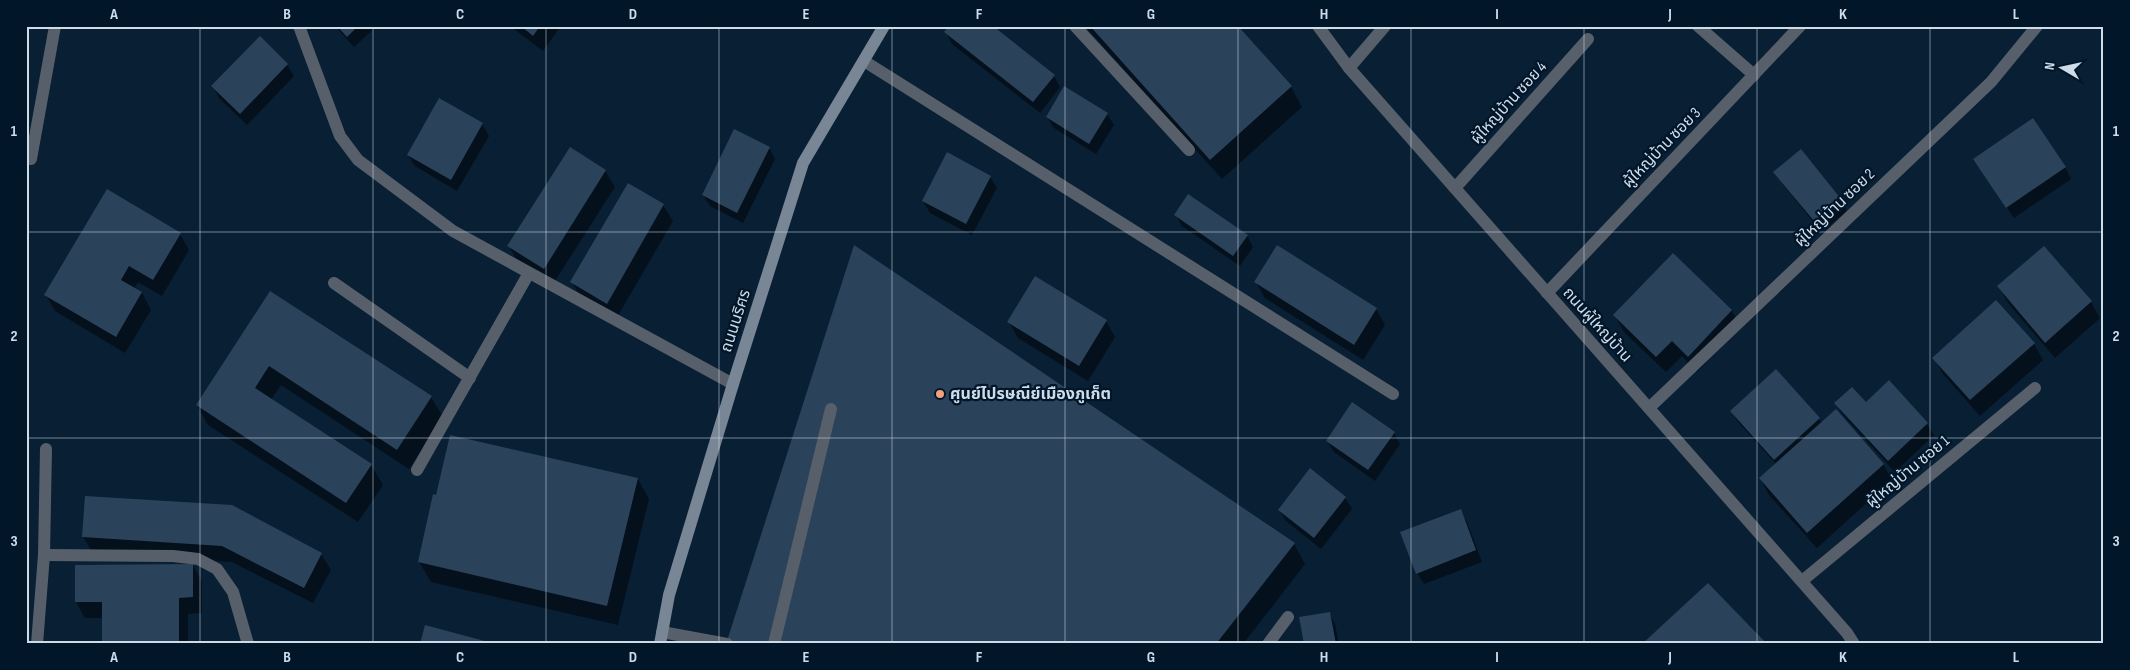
<svg xmlns="http://www.w3.org/2000/svg" width="2130" height="670" font-family="'Sofia Sans Condensed','Noto Sans Thai',sans-serif">
<style>
.shadow{fill:#0007}
.building{fill:#2b435a}
.lines{fill:none;stroke-linecap:round;stroke-linejoin:round}
.lane{stroke:#57606a;stroke-width:12}
.street{stroke:#57606a;stroke-width:12}
.secondary{stroke:#788695;stroke-width:12}
.grid{fill:none;stroke:#cedcea;stroke-width:1;stroke-opacity:0.55}
.poi-dot{fill:#f1a17b;stroke:#02162a;stroke-width:2}
.labels{text-anchor:middle;dominant-baseline:central;stroke-width:4.5;stroke-linejoin:round;paint-order:stroke}
.street-label{font-size:16px;fill:#cedcea;stroke:#02162a}
.poi-label{font-size:16px;font-weight:bold;fill:#cedcea;stroke:#02162a;text-anchor:start}
.neatline{fill:none;stroke:#cedcea;stroke-width:2}
.grid-label{font-size:16px;text-anchor:middle;font-weight:bold;fill:#cedcea}
</style>
<rect width="100%" height="100%" fill="#081f34"/>
<!-- shadow -->
<g class="shadow">
<path d="M335,26h42l-23,21z"/>
<path d="M510,26h51l-18,25z"/>
<path d="M1085,26h151l55,61 11,20 -80,72z"/>
<path d="M946,32l108,44 6,11 -20,26 -88,-69z"/>
<path d="M260,38l27,27 7,11 -47,49 -28,-27 -6,-12z"/>
<path d="M1107,114l7,11 -18,29 -42,-26 -7,-11z"/>
<path d="M482,124l7,12 -32,55 -42,-25 -7,-11z"/>
<path d="M570,148l35,23 10,16 -62,97 -35,-22 -9,-16z"/>
<path d="M769,148l6,11 -32,64 -33,-17 -7,-11z"/>
<path d="M2065,167l6,12 -57,39 -32,-47z"/>
<path d="M1775,172l65,27 7,12 -26,21 -39,-49z"/>
<path d="M990,177l7,11 -25,47 -42,-22 -7,-12z"/>
<path d="M663,205l10,16 -57,98 -35,-21 -9,-16z"/>
<path d="M1176,215l71,20 6,12 -13,19 -58,-40z"/>
<path d="M180,234l9,16 -27,46 -24,-14 -4,7 8,4 9,17 -26,43 -70,-42 -9,-16z"/>
<path d="M2044,247l47,55 9,16 -45,40 -47,-55 -9,-16z"/>
<path d="M1256,282l120,27 9,16 -22,35 -98,-62z"/>
<path d="M271,293l160,104 12,20 -34,52 -128,-84 -10,15 100,65 12,20 -25,37 -150,-97 -11,-20z"/>
<path d="M1731,310l10,17 -44,45 -15,-16 -16,16 -42,-40 -9,-16z"/>
<path d="M1106,321l9,16 -27,44 -70,-43 -9,-16z"/>
<path d="M2034,344l9,16 -63,56 -37,-42 -9,-16z"/>
<path d="M1888,382l39,42 7,11 -39,37 -52,-57 -7,-11 30,-1z"/>
<path d="M1731,411l88,8 3,4 61,41 9,16 -75,68 -48,-53 -9,-17 16,-14 -38,-42z"/>
<path d="M1394,433l6,11 -25,37 -41,-29 -7,-11z"/>
<path d="M638,479l11,20 -31,126 -187,-43 -12,-20z"/>
<path d="M1345,498l7,11 -31,40 -35,-28 -7,-11z"/>
<path d="M232,506l89,48 10,16 -18,33 -81,-41 -139,-9 -10,-16z"/>
<path d="M1460,511l7,11 15,40 -58,22 -7,-11z"/>
<path d="M1294,544l11,20 -62,80h-516z"/>
<path d="M193,565l9,17v31l-14,1v30h-85v-26h-18l-9,-16z"/>
<path d="M1329,613l6,11 4,20h-34z"/>
</g>
<!-- building -->
<g class="building">
<path d="M337,26h21l-11,11z"/>
<path d="M521,26h19l-7,10z"/>
<path d="M949,26h44l62,49 -22,27 -89,-70z"/>
<path d="M1090,26h148l54,60 -82,74z"/>
<path d="M260,36l28,28 -48,50 -29,-28z"/>
<path d="M1064,86l44,27 -19,31 -43,-27z"/>
<path d="M439,98l44,25 -32,57 -44,-25z"/>
<path d="M2033,118l33,49 -60,41 -33,-49z"/>
<path d="M734,129l36,18 -33,66 -35,-18z"/>
<path d="M570,147l36,23 -62,99 -37,-23z"/>
<path d="M1801,149l40,50 -27,22 -41,-49z"/>
<path d="M947,152l44,24 -25,48 -44,-23z"/>
<path d="M628,183l36,21 -57,100 -37,-22z"/>
<path d="M107,189l74,44 -28,47 -24,-14 -8,14 21,12 -26,45 -72,-42z"/>
<path d="M1188,194l60,41 -15,21 -59,-41z"/>
<path d="M854,245l441,298 -79,101h-490z"/>
<path d="M1277,245l100,63 -23,37 -100,-63z"/>
<path d="M2044,246l48,55 -47,42 -48,-57z"/>
<path d="M1673,253l59,57 -44,47 -16,-16 -16,16 -43,-42z"/>
<path d="M1035,276l72,44 -28,46 -72,-44z"/>
<path d="M270,291l162,105 -35,54 -128,-84 -14,22 117,76 -26,39 -150,-98z"/>
<path d="M1996,300l39,43 -65,57 -38,-42z"/>
<path d="M1776,369l44,49 -46,42 -44,-49z"/>
<path d="M1889,380l39,43 -40,38 -54,-58 18,-16 14,15z"/>
<path d="M1352,402l43,30 -27,38 -42,-29z"/>
<path d="M1836,409l48,55 -77,69 -48,-55z"/>
<path d="M450,435l188,43 -31,128 -189,-44 15,-68 3,1z"/>
<path d="M1310,468l36,29 -32,41 -36,-28z"/>
<path d="M85,496l147,9 90,48 -18,35 -82,-42 -140,-9z"/>
<path d="M1461,509l15,41 -60,24 -16,-42z"/>
<path d="M193,564v33l-14,1v46h-77v-42h-27v-37z"/>
<path d="M1708,583l59,61h-125z"/>
<path d="M1330,612l6,32h-32l-5,-27z"/>
<path d="M425,625l67,18v1h-72z"/>
</g>
<g class="lines">
<!-- lane -->
<g class="lane">
<path d="M1075,26l114,124"/>
<path d="M1698,26l56,49"/>
<path d="M1455,188l133,-149"/>
<path d="M662,632l65,12"/>
<path d="M774,644l57,-235"/>
</g>
<!-- street -->
<g class="street">
<path d="M299,26l41,110 18,24 95,71 280,153"/>
<path d="M1318,26l31,42 498,565 7,11"/>
<path d="M864,61l529,333"/>
<path d="M1349,68l36,-42"/>
<path d="M31,159l24,-133"/>
<path d="M334,283l136,95"/>
<path d="M1547,293l253,-267"/>
<path d="M1649,408l342,-326 46,-56"/>
<path d="M417,470l112,-197"/>
<path d="M44,555l129,1 25,3 19,10 16,23 15,52"/>
<path d="M1802,581l233,-193"/>
<path d="M37,644l7,-89 2,-106"/>
<path d="M1268,644l20,-27"/>
</g>
<!-- secondary -->
<path class="secondary" d="M660,644l9,-49 64,-211 70,-221 81,-137"/>
</g>
<!-- grid -->
<path class="grid" d="M200,26v618M373,26v618M546,26v618M719,26v618M892,26v618M1065,26v618M1238,26v618M1411,26v618M1584,26v618M1757,26v618M1930,26v618M26,232h2078M26,438h2078"/>
<!-- markers -->
<circle class="poi-dot" cx="940" cy="394" r="5"/>
<g class="labels">
<!-- street labels -->
<g class="street-label">
<text transform="translate(1509 103) rotate(-48)">ผู้ใหญ่บ้าน ซอย 4</text>
<text transform="translate(1662 148) rotate(-46)">ผู้ใหญ่บ้าน ซอย 3</text>
<text transform="translate(1835 208) rotate(-44)">ผู้ใหญ่บ้าน ซอย 2</text>
<text transform="translate(736 321) rotate(-72)">ถนนนริศร</text>
<text transform="translate(1597 325) rotate(48)">ถนนผู้ใหญ่บ้าน</text>
<text transform="translate(1908 472) rotate(-40)">ผู้ใหญ่บ้าน ซอย 1</text>
</g>
<!-- poi labels -->
<g class="poi-label">
<text x="950" y="394">ศูนย์ไปรษณีย์เมืองภูเก็ต</text>
</g>
</g>
<!-- border -->
<rect width="2130" height="670" fill="none" stroke="#02162a" stroke-width="55"/>
<!-- north arrow -->
<g transform="translate(2062 68) rotate(279)" stroke="#02162a" stroke-width="4" paint-order="stroke">
<path d="M0-4L9 19L0 12L-9 19Z" fill="#cedcea"/>
<text y="-8" font-size="14" font-weight="bold" text-anchor="middle" fill="#cedcea">N</text>
</g>
<rect x="28" y="28" width="2074" height="614" class="neatline"/>
<g class="grid-label">
<text x="114" y="19">A</text>
<text x="287" y="19">B</text>
<text x="460" y="19">C</text>
<text x="633" y="19">D</text>
<text x="806" y="19">E</text>
<text x="979" y="19">F</text>
<text x="1151" y="19">G</text>
<text x="1324" y="19">H</text>
<text x="1497" y="19">I</text>
<text x="1670" y="19">J</text>
<text x="1843" y="19">K</text>
<text x="2016" y="19">L</text>
<text x="14" y="136">1</text>
<text x="2116" y="136">1</text>
<text x="14" y="341">2</text>
<text x="2116" y="341">2</text>
<text x="14" y="546">3</text>
<text x="2116" y="546">3</text>
<text x="114" y="662">A</text>
<text x="287" y="662">B</text>
<text x="460" y="662">C</text>
<text x="633" y="662">D</text>
<text x="806" y="662">E</text>
<text x="979" y="662">F</text>
<text x="1151" y="662">G</text>
<text x="1324" y="662">H</text>
<text x="1497" y="662">I</text>
<text x="1670" y="662">J</text>
<text x="1843" y="662">K</text>
<text x="2016" y="662">L</text>
</g>
</svg>
